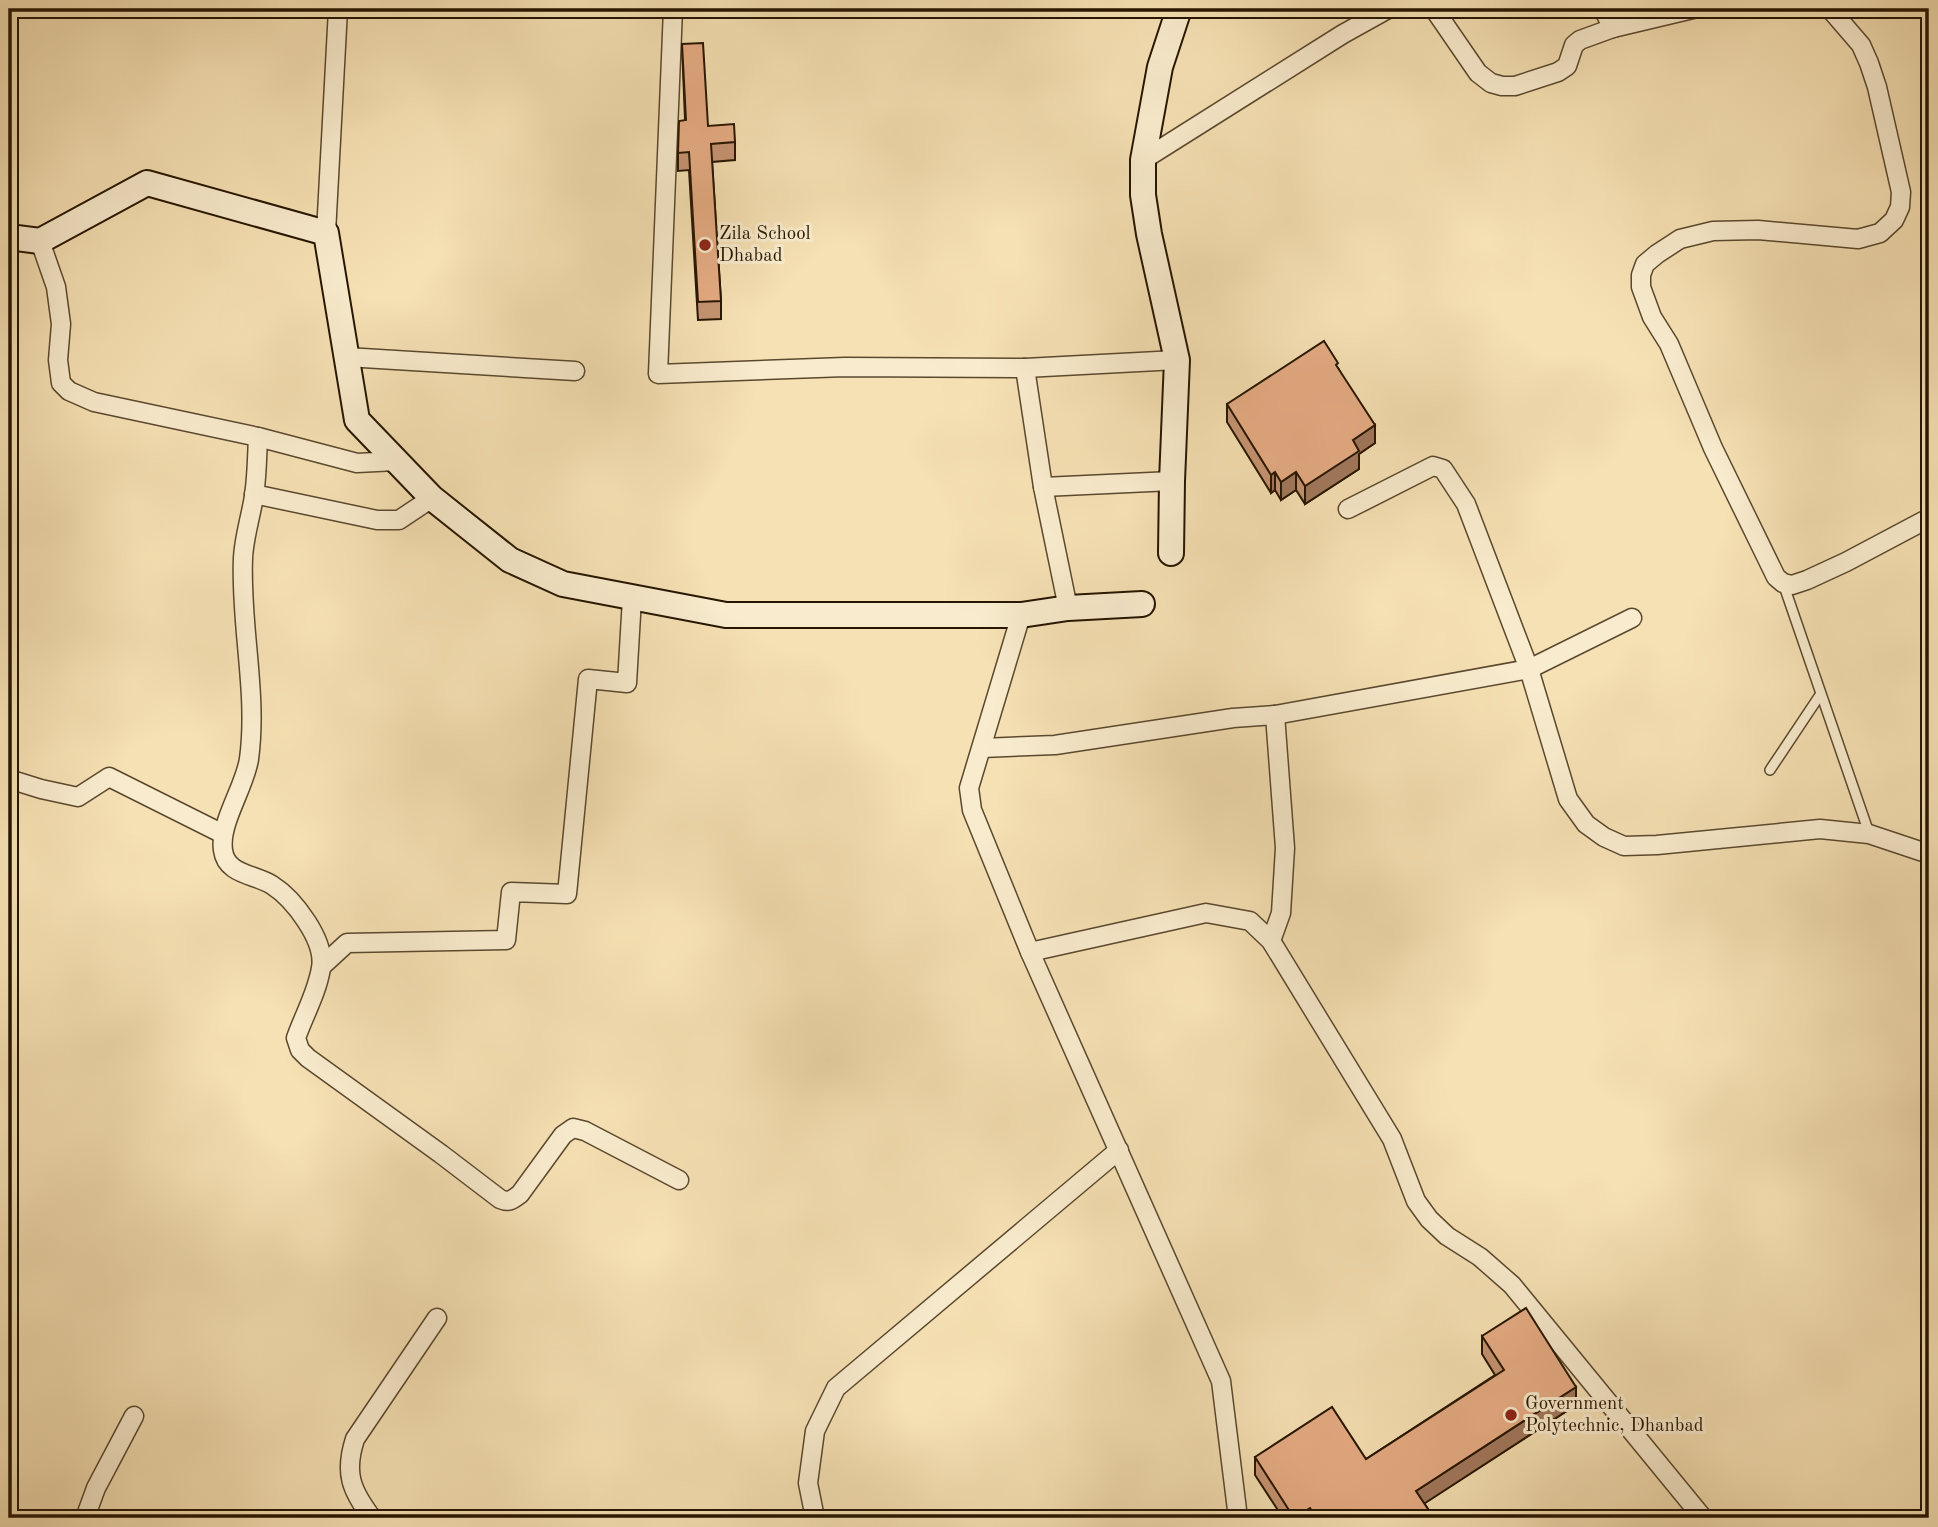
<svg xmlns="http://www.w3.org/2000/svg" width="1938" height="1527" font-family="'Old Standard TT',serif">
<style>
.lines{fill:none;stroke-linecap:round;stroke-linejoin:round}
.lane-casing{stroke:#5a482e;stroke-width:12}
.street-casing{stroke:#5a482e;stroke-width:21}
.secondary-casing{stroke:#261501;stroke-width:28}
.lane{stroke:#f9ecce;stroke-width:9}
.street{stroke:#f9ecce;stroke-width:18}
.secondary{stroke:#f9ecce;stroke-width:24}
.wall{fill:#c69472;stroke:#261501;stroke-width:2}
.shaded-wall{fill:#a1785c;stroke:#261501;stroke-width:2}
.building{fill:#e6ac84;stroke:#261501;stroke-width:2}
.poi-dot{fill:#8f2418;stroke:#f9ecce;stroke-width:2.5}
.labels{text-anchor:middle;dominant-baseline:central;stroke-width:6;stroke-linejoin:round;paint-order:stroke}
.poi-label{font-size:19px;fill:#261501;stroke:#f9ecce;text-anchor:start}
</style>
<rect width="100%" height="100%" fill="#f6e1b4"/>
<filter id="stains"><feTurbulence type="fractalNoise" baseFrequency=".00286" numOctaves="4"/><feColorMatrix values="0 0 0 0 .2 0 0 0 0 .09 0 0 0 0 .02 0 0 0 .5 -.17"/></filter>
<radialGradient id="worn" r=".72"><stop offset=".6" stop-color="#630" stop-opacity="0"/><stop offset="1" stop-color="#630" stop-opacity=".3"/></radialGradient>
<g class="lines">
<defs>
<g id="lane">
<path d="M1783,583l86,250"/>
<path d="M1770,770l50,-75"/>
</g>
<g id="street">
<path d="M673,9l-15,365 187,-7 180,1 152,-8"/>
<path d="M1434,9l44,64 13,10 11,3h13l43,-14 9,-6 7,-21 6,-5 33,-12 80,-19"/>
<path d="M1603,9l10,19"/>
<path d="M1830,9l31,36 8,18 8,24 24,105 -1,15 -6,13 -14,13 -22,6 -100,-9 -45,1 -33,8 -23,15 -12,10 -4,11v12l11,30 17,27 44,104 63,129 7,6 9,2 15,-5 39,-18 83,-44"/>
<path d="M1143,160l200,-126 45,-25"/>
<path d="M326,233l12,-224"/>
<path d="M40,241l16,46 5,37 -3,36 3,23 8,8 25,11 164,35 99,26 39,-2"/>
<path d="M346,357l229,14"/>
<path d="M1025,368l18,119 25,121"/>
<path d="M258,437c-1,20 -1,39 -4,59 -3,20 -10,41 -11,62 -3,67 15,135 6,201 -4,28 -30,64 -26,91 3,25 32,24 49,35 22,14 54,56 49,83 -4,25 -17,47 -25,70l4,12 8,8 133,96 59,45c9,4 12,1 20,-5l43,-59 10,-7 12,3 94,49"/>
<path d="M1043,487l129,-6"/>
<path d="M254,494l123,26h22l33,-22"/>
<path d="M1348,509l85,-43 10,3 23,35 63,165 39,130 18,25 18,13 20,9 33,-1 163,-16 49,5 60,20"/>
<path d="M1021,615l-52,173 3,22 58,142 191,429 17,137"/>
<path d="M982,748l73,-3 178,-27 42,-3 254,-46 103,-51"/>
<path d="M9,779l32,10 37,8 31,-20 114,57"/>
<path d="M1271,941l10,-28 4,-65 -10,-133"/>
<path d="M1030,952l176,-39 44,8 21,20 121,198 24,62 13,18 18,17 33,21 32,28 191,233"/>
<path d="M322,966l25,-23 159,-3 5,-48 56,2 21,-215 39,4 5,-85"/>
<path d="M85,1518l11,-30 38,-72"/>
<path d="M372,1518c-21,-28 -28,-45 -17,-79l82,-121"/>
<path d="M815,1518l-7,-35 7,-52 21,-43 283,-238"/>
</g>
<g id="secondary">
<path d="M9,237l31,4 107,-58 179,50 31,187 75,78 78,62 53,24 163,31h295l47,-7 74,-4"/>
<path d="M1171,553l1,-72 5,-121 -28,-126 -6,-39v-35l17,-93 19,-58"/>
</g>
</defs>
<!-- lane casing -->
<use href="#lane" class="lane-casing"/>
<!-- street casing -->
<use href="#street" class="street-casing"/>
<!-- secondary casing -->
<use href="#secondary" class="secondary-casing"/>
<!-- lane -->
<use href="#lane" class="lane"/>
<!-- street -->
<use href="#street" class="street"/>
<!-- secondary -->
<use href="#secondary" class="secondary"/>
</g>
<!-- wall -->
<g class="wall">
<path d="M682,44l26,82 27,16v18l-23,2 9,139v18l-23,1 -9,-150 -11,1v-18l7,-33z"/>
<path d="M1338,368l37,75 -16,11v15l-54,35 -9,-14 -15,10 -6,-10 -4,3 -44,-71v-18z"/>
<path d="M1482,1336l94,69 -152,98 10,15h-151l-28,-43v-18l111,2 129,-84 -13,-21z"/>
</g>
<!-- shaded-wall -->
<g class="shaded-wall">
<path d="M1375,425v18l-16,11v15l-54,35v-18l48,-46z"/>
<path d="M1275,472v18l-4,3v-18z"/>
<path d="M1296,472v18l-15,10v-18z"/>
<path d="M1576,1387v18l-160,104v-18z"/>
<path d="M1310,1508v10h-16z"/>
</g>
<!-- building -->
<g class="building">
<path d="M703,43l5,83 26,-2 1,18 -24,2 10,157 -23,1 -9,-150 -11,1 1,-32 7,-1 -4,-76z"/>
<path d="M1324,341l14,22 -2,2 39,60 -22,15 6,11 -54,35 -9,-14 -15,10 -6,-10 -4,3 -44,-71z"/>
<path d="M1526,1308l50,79 -160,104 18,27h-53l-1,-1 -2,1h-61l-7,-10 -16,10 -39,-61 77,-50 34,52 138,-89 -22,-34z"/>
</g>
<!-- markers -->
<g class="poi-dot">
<circle cx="705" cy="245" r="7"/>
<circle cx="1511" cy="1415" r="7"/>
</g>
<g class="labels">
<!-- poi labels -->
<g class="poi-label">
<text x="719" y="234">Zila School<tspan x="719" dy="22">Dhabad</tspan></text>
<text x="1525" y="1404">Government<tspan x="1525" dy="22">Polytechnic, Dhanbad</tspan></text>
</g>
</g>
<!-- margin -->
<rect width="1938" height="1527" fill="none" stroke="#f6e1b4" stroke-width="35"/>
<rect x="10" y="10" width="1917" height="1506" fill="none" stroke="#261501" stroke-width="3.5"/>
<rect x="18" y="18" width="1903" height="1492" fill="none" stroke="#261501" stroke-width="2"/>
<rect width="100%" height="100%" filter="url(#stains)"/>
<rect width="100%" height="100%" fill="url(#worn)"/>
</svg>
